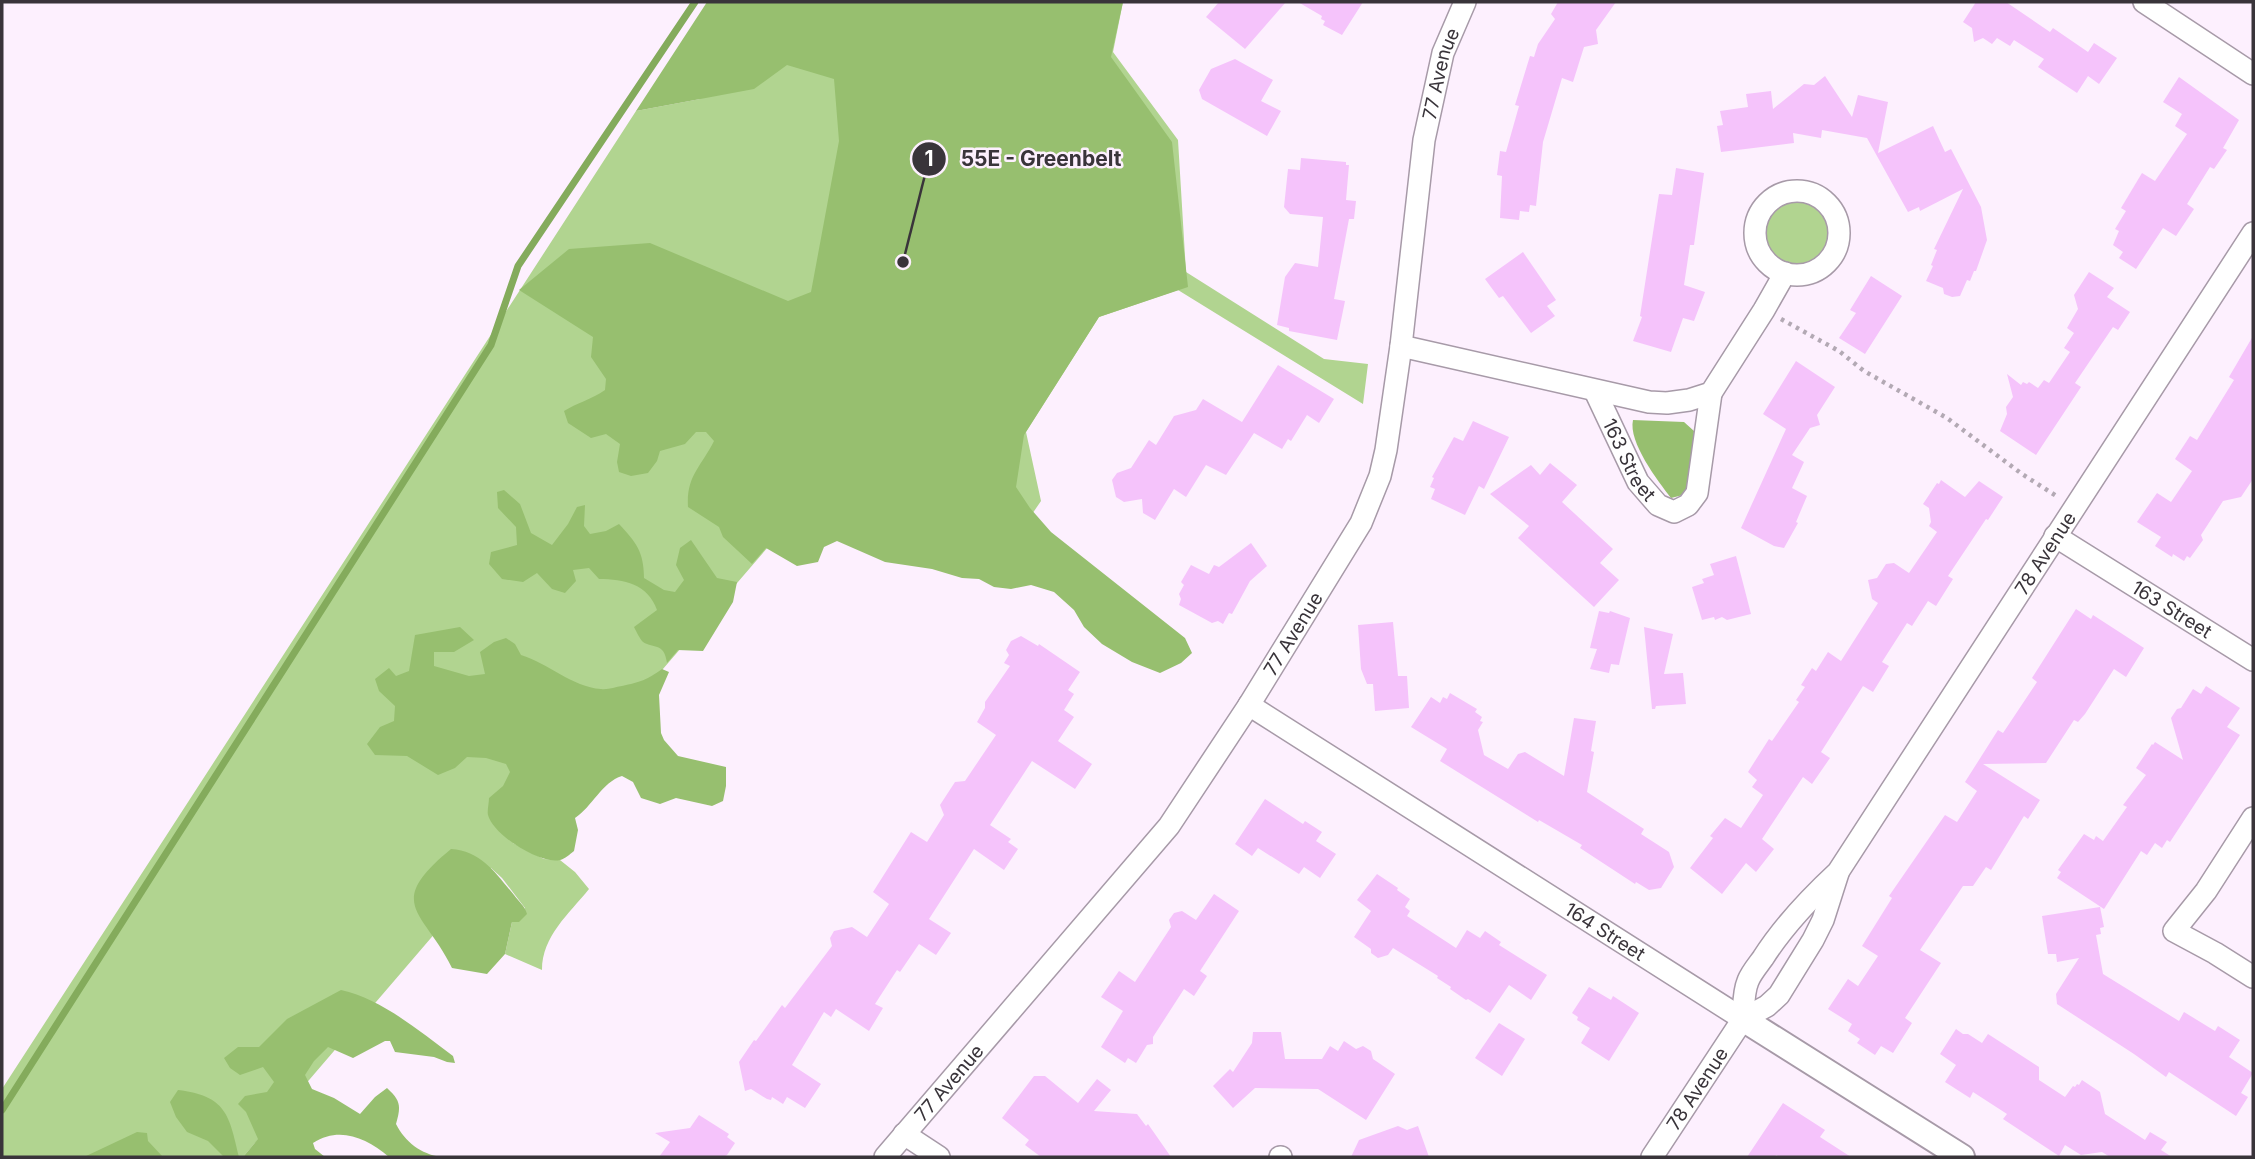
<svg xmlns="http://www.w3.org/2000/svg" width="2255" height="1159" font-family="Inter,sans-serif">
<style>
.green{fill:#b1d490}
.forest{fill:#97bf6f}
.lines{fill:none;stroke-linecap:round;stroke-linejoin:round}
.stream{stroke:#84ab5c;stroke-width:7}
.building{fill:#f5c3fb}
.minor-casing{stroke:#a79aa8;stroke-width:24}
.tertiary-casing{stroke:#a79aa8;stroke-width:28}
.path{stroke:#b3a9b4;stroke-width:4.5;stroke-dasharray:3.5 5;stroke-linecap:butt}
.minor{stroke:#fff;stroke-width:21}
.tertiary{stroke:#fff;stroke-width:24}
.labels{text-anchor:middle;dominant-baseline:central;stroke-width:5;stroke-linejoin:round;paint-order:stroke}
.street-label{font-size:19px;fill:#39343a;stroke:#fdf0fe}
.leader{fill:none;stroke:#39343a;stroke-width:2.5}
.callout-dot{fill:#39343a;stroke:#fdf0fe;stroke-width:2.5}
.mark-label{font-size:21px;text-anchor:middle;font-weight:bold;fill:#fff}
.callout-label{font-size:21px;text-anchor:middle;font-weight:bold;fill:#39343a;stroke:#fdf0fe;stroke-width:5;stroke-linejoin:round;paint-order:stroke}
</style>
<rect width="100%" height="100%" fill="#fdf0fe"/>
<!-- green -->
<g class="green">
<path d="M761,2h362l-10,50 65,88 8,132 138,87 44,5 -5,40 -185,-114 -79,27 -73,115 15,69 -13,19 -204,-38 -311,361 31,16 16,1 15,12 14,17c-20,25 -47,47 -47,81l-37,-16 7,-32 13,-14 -23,-30 -11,-10 -248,289h-241v-68l634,-978 64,-12z"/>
<circle cx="1797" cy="233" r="35"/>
</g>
<!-- forest -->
<g class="forest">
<path d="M707,2h416l-12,55 61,85 16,145 -89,30 -75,118 -8,52 14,21 21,24 134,106 7,15 -11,10 -21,10 -28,-11 -30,-18 -18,-17 -10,-17 -20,-18 -23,-7 -20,4 -17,-2 -15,-8 -17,-1 -30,-9 -47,-7 -48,-21 -13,6 -6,15 -21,4 -31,-18 -14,16 -29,-27 -4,-10 -31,-20c-2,-31 13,-40 26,-66l-8,-9h-10l-11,12 -25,7 -3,10 -9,12 -17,3 -12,-4 -2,-10 3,-18 -14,-10 -15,4 -23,-15 -4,-12c13,-8 28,-12 41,-21l1,-11 -15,-22 2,-20 -74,-47 50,-41 81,-6 138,58 23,-9 28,-151 -5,-62 -47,-14 -33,24 -118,22z"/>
<path d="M1633,420l51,2 10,9 -3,49 -8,15 -12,3c-13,-17 -43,-56 -38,-78z"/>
<path d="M504,490l16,14 11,29 21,12 16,-21 9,-17 8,-2 -1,21 6,8 16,-3 13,-7c17,18 25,28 25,54l20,12 11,2 9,-12 -8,-15 4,-17 11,-8 26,38 20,4 -4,20 -30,49 -25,-1 -11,13c-3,-21 -13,-14 -24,-21 -3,-3 -7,-11 -9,-15l23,-17c-9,-26 -33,-31 -58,-31l-10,-11 -16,2 3,11 -11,12 -13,-4 -15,-16 -14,9 -21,-3 -13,-15 2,-12 26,-7 -1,-18 -18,-19 -1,-16z"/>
<path d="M460,627l14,13 -20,12h-20v14l35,10 16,-2 -5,-22 14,-10 12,-4 9,6 6,11c27,8 51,32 80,34 7,1 14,-2 21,-3 18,-4 25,-6 40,-17l7,3 -10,23 2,38 3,7 14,16 48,11v19l-3,15 -11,5 -36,-8 -16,6 -19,-6 -8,-16 -11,-6c-20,6 -30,31 -47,42l3,12 -4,21c-4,3 -9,8 -14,9 -19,5 -67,-25 -72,-45 -1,-4 1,-12 1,-17l14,-12 7,-14 -4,-8 -20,-6 -19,-1 -12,11 -17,7 -31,-19 -32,-1 -8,-11 13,-17 14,-6 1,-15 -16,-15 -4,-12 14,-11 7,8 13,-5 6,-36z"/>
<path d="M451,849c31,2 45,25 63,46 5,7 11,11 13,19l-8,8h-7l-7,32 -18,20 -35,-6c-28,-58 -69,-63 -1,-119z"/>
<path d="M341,990c41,9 78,41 112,66l2,7 -8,-1 -13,-5 -39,-5 -5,-11h-5l-32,17 -25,-11 -14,14 -9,14 7,14 22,9 26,16 15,-17 12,-9c14,13 14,18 9,36 9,18 25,30 45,33h-52c-23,-19 -49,-31 -76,-14l2,6 10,8h-82l15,-18 -12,-27 -8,-8 7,-8 22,-4 7,-10 -11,-15 -23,8 -10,-7 -6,-10 14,-11h21l28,-28z"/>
<path d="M178,1090c48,6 51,24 61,67h-15l-16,-16 -21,-9 -11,-15 -6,-15z"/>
<path d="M137,1132l10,1 1,8 15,16h-79z"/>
</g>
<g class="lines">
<!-- stream -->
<path class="stream" d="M2,1110l489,-765 27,-79 177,-264"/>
</g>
<!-- building -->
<g class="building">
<path d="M1219,2h67l-41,47 -39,-32z"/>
<path d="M1298,2h65l-21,33 -19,-10 2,-4 -4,-2 1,-3z"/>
<path d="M1558,2h58l-20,28 2,14 -14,3 -11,35 -11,-4 -19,64 -7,64 -6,-1 -1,7 -9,-1 -1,9 -19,-2 2,-42 -5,-1 3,-24 6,1 13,-46 -4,-1 15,-49 4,1 4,-13 17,-25 -4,-5z"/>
<path d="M1976,2h30l44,30 3,-4 35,24 6,-9 23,15 -18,26 -11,-8 -11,17 -39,-26 6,-8 -30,-19 -4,6 -13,-8 -5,6 -9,-6 -9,4 -2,-14 -9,-6z"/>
<path d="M1235,59l38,21 -12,21 20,10 -14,25 -65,-37 -3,-9 12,-21z"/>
<path d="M1825,76l27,41 6,-22 30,7 -10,51 55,-27 12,26 6,-3 30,58 6,33 -11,31h-2l-4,10 -3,-1 -7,16 -8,1 -8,-3 -1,-6 -17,-7 7,-15 -2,-1 6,-15 -3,-1 29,-60 -43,22 -1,-4 -11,5 -41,-74 -45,-8 -1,8 -28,-5 1,10 -73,9 -4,-26 6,-1 -3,-14 28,-4 -2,-13 25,-3 2,18 31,-25 10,1z"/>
<path d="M2179,77l60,43 -16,28 4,2 -13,19 -4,-2 -23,37 7,5 -18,27 -13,-8 -27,41 -17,-11 4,-6 -10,-7 6,-14 -4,-2 11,-18 -5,-3 21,-35 13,8 32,-47 -12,-8 7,-12 -19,-12z"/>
<path d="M1301,158l45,4v3h3l-3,35 10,1 -2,18h-5l-15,80 11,2 -8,39 -48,-9v-3l-12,-3 8,-48 10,-14 23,4 5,-50 -33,-3 -6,-7 4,-38 12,1z"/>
<path d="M1676,168l28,5 -10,72h-4l-6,40 21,7 -11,29 -11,-3 -12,34 -38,-11 9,-24 -2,-1 19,-122 13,1z"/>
<path d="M1523,252l33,48 -9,6 8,10 -24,17 -28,-37 -4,2 -14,-19z"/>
<path d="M2089,272l25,16 -7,9 23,15 -12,18 -5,-3 -38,56 6,4 -45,68 -36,-24 7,-17 -1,-7 7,-10 -6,-23 14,11 2,-3 4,2 2,-2 9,6 6,-8 5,3 21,-31 -6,-4 10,-15 -7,-5 11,-19 -4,-14z"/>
<path d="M1871,276l31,20 -37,58 -26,-16 17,-25 -6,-3z"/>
<path d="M2253,336v143l-12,18 -18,4 -22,34 2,5 -13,18 -3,-2 -3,5 -11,-7 -1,3 -17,-11 6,-9 -24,-15 20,-29 14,9 21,-31 -17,-12 15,-23 7,4 37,-60 -5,-3z"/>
<path d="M1796,361l39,26 -18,28 3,10 -10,3 -18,27 12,7 -12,26 15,8 -11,26 2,1 -14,25 -10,-2 -33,-18 45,-99 -23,-15z"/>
<path d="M1278,365l56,34 -15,24 -12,-8 -16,26 -3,-2 -6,10 -28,-16 -28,42 -20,-10 -20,32 -12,-8 -19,31 -12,-7 -1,-14 -18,3 -8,-5 -4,-17 5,-7 14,-5 18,-28 7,5 18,-29 22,-6 7,-11 39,23z"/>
<path d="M1473,421l36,16 -25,52 -5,-3 -14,29 -34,-16 4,-10 -5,-2 4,-9 -2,-1 22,-40 9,4z"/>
<path d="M1550,463l27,22 -15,17 51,47 -13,14 19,17 -25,27 -76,-69 11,-12 -39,-32 41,-29 9,10z"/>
<path d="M1941,480l24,17 14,-16 24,16 -15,23 -2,-1 -38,57 5,3 -17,27 -8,-5 -16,25 -5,-3 -25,39 7,4 -16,26 -10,-6 -42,66 9,6 -18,26 -9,-7 -41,62 12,10 -18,23 -10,-9 -24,31 -32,-26 23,-30 -3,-2 15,-18 16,10 22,-33 -11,-8 5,-7 -9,-8 21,-33 3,2 27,-39 -3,-2 9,-13 -4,-2 11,-17 4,3 12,-19 13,9 37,-58 -6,-4 -4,-19 9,-2 9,-14 8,-1 15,10 28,-41 -8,-6 2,-4 -2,-14 -6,-4 14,-21 2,1z"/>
<path d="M1251,543l16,23 -17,15 -18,33 -3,-1 -6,11 -5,-3 -6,2 -33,-18 2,-6 -2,-5 5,-9 -3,-3 10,-17 18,9 5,-9 5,2z"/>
<path d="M1736,556l15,58 -24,6 -5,-3 -7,3 -1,-3 -12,3 -10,-33 12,-4 -2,-4 12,-4 -4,-11z"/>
<path d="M2076,609l15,10 2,-4 51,33 -18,29 -12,-8 -29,45 -7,8 -4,-2 -28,43 -63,1 57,36 -12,19 -4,-3 -33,54 -5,-3 -13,19h-10l-43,64 21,13 -36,55 7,5 -19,30 -12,-7 -6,9 -18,-12 3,-4 -12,-8 4,-7 -24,-15 20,-30 10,7 20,-30 -16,-10 30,-48 -3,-2 56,-81 12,7 20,-31 -12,-9 33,-52 5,3 34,-51 -5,-4z"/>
<path d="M1599,611l10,2 1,-2 20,7 -11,47 -8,-1 -2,9 -19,-4 7,-20 -7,-1z"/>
<path d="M1393,622l5,54h9l2,32 -34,3 -2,-27h-6l-6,-15 -3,-44z"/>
<path d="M1644,627l29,7 -9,40 19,-1 3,31 -30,2 -1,3h-3z"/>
<path d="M1021,636l17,10 1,-2 41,28 -12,18 6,4 -10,16 10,7 -16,24 34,23 -17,25 -43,-28 -42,64 21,14 -3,3 10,7 -14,21 -30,-21 -45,70 22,14 -15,22 -17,-11 -19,28 -3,-2 -22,34 8,4 -14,23 -33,-22 -5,8 -7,-5 -32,53 29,19 -16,24 -18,-11 -4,7 -11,-7 -1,3 -4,-1 -16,-10 -6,2 -6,-29 15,-22 2,1 26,-36 3,3 47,-62 -2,-8 4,-7 18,-4 15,10 22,-33 -16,-12 38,-60 16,10 17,-27 -4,-10 15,-23 10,-1 31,-46 -19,-13 8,-14v-6l25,-36 -6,-3 5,-8 -3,-5 5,-9z"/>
<path d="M2206,686l34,22 -13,19 13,8 -70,107 -3,-2 -5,8 -7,-5 -8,12 -6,-4 -37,58 -47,-31 4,-6 -3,-2 26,-36 10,6 2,-4 7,5 24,-34 -4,-2 23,-30 -10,-7 16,-24 1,1 2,-3 28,18 -12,-42 6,-9 4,-1 12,-19 8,5z"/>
<path d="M1450,693l27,16 -2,3 7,5 -2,4 3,1 -5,8 6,25 24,14 10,-15 7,-2 39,24 10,-58 22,3 -5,30 3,1 -7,40 57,37 -3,5 28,18 5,15 -13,21 -12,2 -13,-8 -1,2 -55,-36 2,-3 -43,-25 -1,2 -98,-61 7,-12 -36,-22 20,-30 9,6 3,-6 4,2z"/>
<path d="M1265,799l38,25 2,-3 17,11 -6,9 20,13 -16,24 -16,-11 -5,7 -41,-26 -6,8 -17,-12z"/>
<path d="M1377,874l21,14 -1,2 13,9 -5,8 5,4 -3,5 49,32 11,-18 13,8 5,-7 16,11 -2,3 48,30 -16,25 -22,-15 -19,28 -22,-14 -2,1 -16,-11 1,-2 -14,-9 1,-2 -45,-28 -5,7 -10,3 -7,-5v-4l-17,-12 17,-26 -14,-11z"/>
<path d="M1214,894l25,17 -39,60 7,5 -13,20 -10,-7 -31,48v7l-6,1 -11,18 -8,-5 -3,5 -24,-16 22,-36 -22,-14 18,-26 16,11 36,-55 -2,-7 5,-7 8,-2 14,9z"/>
<path d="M2100,907l4,20 -4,1 1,6 -5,1 7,39 76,47 5,-9 31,19 3,-5 22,14 -11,17 24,16 -12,20 7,4 -12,19 -67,-44 -3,5 -32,-23 -77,-50 -1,-10 23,-36 -22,4 -1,-8h-8l-6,-38z"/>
<path d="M1589,987l22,13 2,-4 26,17 -30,48 -28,-18 9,-15 -13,-8 1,-3 -6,-4z"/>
<path d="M1499,1023l26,16 -23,37 -27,-18z"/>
<path d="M1956,1029l7,5h5l14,9 6,-9 51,33v13l26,17 8,-11 2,1 2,-3 2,1 3,-5 18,12 5,22 40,26 5,-8 17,10 -6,8 11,7h-62l-8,-5 -21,3 -16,-10 -6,11 -56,-37 4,-5 -34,-22 -3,6 -25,-16 11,-17 -16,-11z"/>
<path d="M1253,1032h28l4,27h37l8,-13 8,5 6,-10 12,8 7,-3 8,5 2,8 22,15 -29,46 -48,-31 -63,-1 -22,20 -20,-22 17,-17 3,3 19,-29z"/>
<path d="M1034,1076h11l33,27 19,-24 14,11 -17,21 43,3 9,12 2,-2 23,33h-130l-16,-12 4,-5 -27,-22z"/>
<path d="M1783,1103l42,27 -5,7 31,20h-71l-4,-2 -1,2h-28z"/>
<path d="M699,1115l30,19 -2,3 8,6 -8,12 -4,2h-64l11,-15 -15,-9 35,-5z"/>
<path d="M1398,1126l9,4 11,-4 11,31h-78l8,-17z"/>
</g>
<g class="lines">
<defs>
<g id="minor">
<path d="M2144,2l109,72"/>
<circle cx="1797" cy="233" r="42"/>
<path d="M1401,346l248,56 18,1 22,-3 22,-7 53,-83 21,-37"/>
<path id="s1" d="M1595,391l43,91 20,23 16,7 14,-7 9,-12 14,-100"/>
<path id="s2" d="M2055,536l198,124"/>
<path id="s3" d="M1249,705l494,314"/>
<path d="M2253,818l-47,73 -32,40 41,22 38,24"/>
<path d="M1743,1019l24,-13 12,-11 34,-55 10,-20 15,-47"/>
<path d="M904,1134l35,23"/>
<path id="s4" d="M885,1157l284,-331 80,-121 112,-182 19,-47 6,-26 15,-104 23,-206 19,-87 22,-51"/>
<path d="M1280,1157h1"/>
<path id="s5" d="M1652,1157l91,-138c1,-13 0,-26 5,-38 3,-8 10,-16 15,-23 21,-33 47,-60 75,-86l415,-639"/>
</g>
<path id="tertiary" d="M1743,1019l219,138"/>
</defs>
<!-- minor casing -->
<use href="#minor" class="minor-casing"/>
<!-- tertiary casing -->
<use href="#tertiary" class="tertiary-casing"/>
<!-- path -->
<path class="path" d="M1781,319l58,32 25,20 83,47 75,56 36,23"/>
<!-- minor -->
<use href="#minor" class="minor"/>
<!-- tertiary -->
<use href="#tertiary" class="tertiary"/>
</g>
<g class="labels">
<!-- street labels -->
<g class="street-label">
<text stroke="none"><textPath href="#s4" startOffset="1253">77 Avenue</textPath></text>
<text stroke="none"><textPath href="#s1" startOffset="77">163 Street</textPath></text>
<text stroke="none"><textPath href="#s5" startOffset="726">78 Avenue</textPath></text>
<text stroke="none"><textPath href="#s2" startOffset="138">163 Street</textPath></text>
<text stroke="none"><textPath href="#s4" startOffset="665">77 Avenue</textPath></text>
<text stroke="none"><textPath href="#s3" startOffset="422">164 Street</textPath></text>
<text stroke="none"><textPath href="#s4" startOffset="98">77 Avenue</textPath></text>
<text stroke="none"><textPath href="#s5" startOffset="82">78 Avenue</textPath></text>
</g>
</g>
<!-- callouts -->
<path class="leader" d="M903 262L929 159"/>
<g class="callout-dot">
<circle cx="903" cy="262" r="7"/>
<circle cx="929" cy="159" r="18"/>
</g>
<g class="mark-label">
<text x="929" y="166">1</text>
</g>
<g class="callout-label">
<text x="1041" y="166">55E - Greenbelt</text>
</g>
<!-- border -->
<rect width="2255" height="1159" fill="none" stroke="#39343a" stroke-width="7"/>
</svg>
